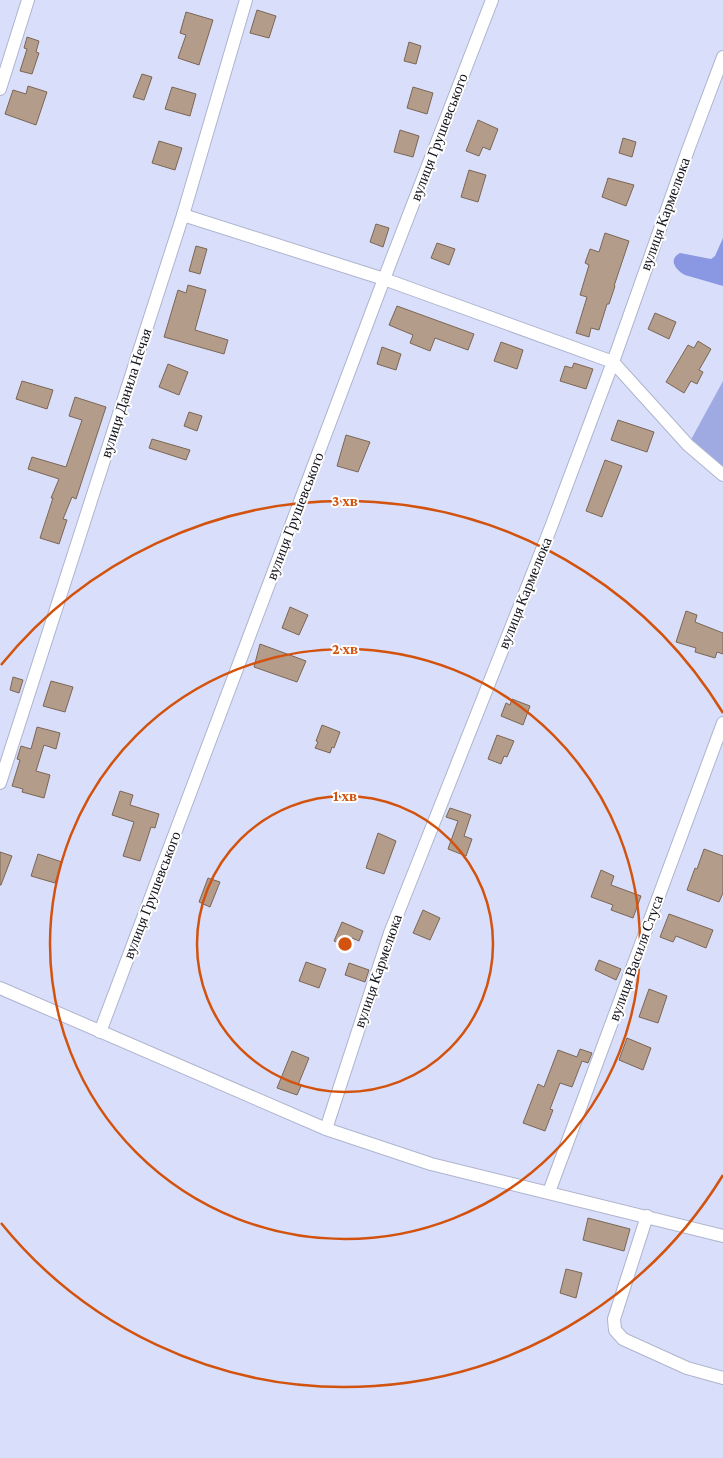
<svg xmlns="http://www.w3.org/2000/svg" width="723" height="1458" font-family="'Crimson Pro',serif">
<style>
.green{fill:#9faae3}
.forest{fill:#8a97e3}
.building{fill:#b49c8b;stroke:#7b6655}
.lines{fill:none;stroke-linecap:round;stroke-linejoin:round}
.minor-casing{stroke:#afb4ce;stroke-width:14}
.minor{stroke:#fff;stroke-width:12}
.ring{fill:none;stroke:#d2520e;stroke-width:2.5}
.labels{text-anchor:middle;dominant-baseline:central;stroke-width:4;stroke-linejoin:round;paint-order:stroke}
.street-label{font-size:15px;fill:#11121b;stroke:#fff}
.centre{fill:#d2520e;stroke:#fff;stroke-width:2.5}
.ring-label{font-size:15px;text-anchor:middle;font-weight:bold;fill:#d2520e;stroke:#fff;stroke-width:4;stroke-linejoin:round;paint-order:stroke}
</style>
<rect width="100%" height="100%" fill="#d9dffa"/>
<!-- green -->
<path class="green" d="M723,381v94l-35,-30z"/>
<!-- forest -->
<path class="forest" d="M723,238v48l-38,-11c-10,-5 -17,-16 -5,-22l31,6 4,-3z"/>
<!-- building -->
<g class="building">
<path d="M257,10l19,6 -7,22 -19,-5z"/>
<path d="M186,12l27,8 -14,45 -21,-7 8,-23 -6,-2z"/>
<path d="M27,37l12,4 -3,11 3,1 -7,21 -12,-3 7,-22 -3,-1z"/>
<path d="M409,42l12,4 -5,18 -12,-3z"/>
<path d="M142,74l10,3 -8,23 -11,-3z"/>
<path d="M28,86l19,6 -11,33 -31,-11 8,-24 13,4z"/>
<path d="M172,87l24,7 -6,22 -25,-7z"/>
<path d="M413,87l20,6 -6,21 -20,-6z"/>
<path d="M478,120l20,9 -8,21 -7,-3 -4,9 -13,-5z"/>
<path d="M400,130l19,6 -6,21 -19,-5z"/>
<path d="M623,138l13,4 -4,15 -13,-4z"/>
<path d="M159,141l23,7 -7,22 -23,-7z"/>
<path d="M469,170l17,5 -8,27 -17,-5z"/>
<path d="M608,178l26,7 -8,21 -24,-9z"/>
<path d="M376,224l13,4 -6,19 -13,-5z"/>
<path d="M605,233l24,8 -15,45h1l-6,18h-2l-8,26 -8,-2 -2,9 -13,-4 11,-36 -7,-2 9,-30 -4,-2 5,-14 9,3z"/>
<path d="M437,243l18,6 -6,16 -18,-7z"/>
<path d="M196,246l11,3 -7,25 -11,-3z"/>
<path d="M188,285l18,5 -11,40 33,10 -4,14 -60,-17 14,-47 8,3z"/>
<path d="M397,306l77,28 -6,16 -33,-12 -5,13 -20,-8 3,-8 -24,-10z"/>
<path d="M655,313l21,9 -7,17 -21,-10z"/>
<path d="M698,341l13,8 -12,21 4,2 -6,12 -6,-3 -7,12 -18,-11 22,-37 6,3z"/>
<path d="M501,342l22,8 -6,19 -23,-8z"/>
<path d="M382,347l19,7 -5,16 -19,-6z"/>
<path d="M574,363l19,6 -7,20 -26,-8 5,-15 7,2z"/>
<path d="M168,364l20,8 -9,23 -20,-8z"/>
<path d="M22,381l31,9 -6,19 -31,-10z"/>
<path d="M75,397l31,10 -30,92 -4,-2 -9,22 4,1 -8,24 -19,-6 13,-40h-2l8,-19 -31,-10 4,-12 34,10 16,-47 -13,-4z"/>
<path d="M189,412l13,4 -5,15 -13,-5z"/>
<path d="M618,420l36,12 -7,20 -36,-12z"/>
<path d="M346,435l24,7 -12,30 -21,-6z"/>
<path d="M152,439l38,11 -4,10 -37,-12z"/>
<path d="M605,460l17,6 -20,51 -16,-6z"/>
<path d="M290,607l18,8 -9,20 -17,-7z"/>
<path d="M686,611l11,4 -2,7 28,11v21l-6,-2 -2,6 -20,-6 1,-4 -20,-6z"/>
<path d="M260,644l46,17 -9,21 -43,-15z"/>
<path d="M13,677l10,3 -4,13 -9,-3z"/>
<path d="M51,681l22,6 -8,25 -22,-6z"/>
<path d="M512,699l18,7 -7,19 -22,-9 5,-13 4,2z"/>
<path d="M322,725l18,7 -6,16 -2,-1 -2,6 -15,-5 3,-6 -2,-1z"/>
<path d="M37,727l23,6 -4,16 -12,-4 -8,26 14,4 -6,23 -22,-6 1,-3 -11,-3 8,-26 -3,-1 4,-13 10,3z"/>
<path d="M497,735l17,6 -7,16 -3,-1 -3,8 -13,-5z"/>
<path d="M120,791l13,4 -3,10 29,9 -4,14 -4,-1 -11,34 -17,-5 11,-34 -22,-7z"/>
<path d="M450,808l21,7 -7,21 8,3 -6,17 -18,-7 10,-28 -12,-4z"/>
<path d="M378,833l18,8 -12,33 -18,-6z"/>
<path d="M704,849l19,7v37l-4,9 -32,-12 8,-22 2,1z"/>
<path d="M0,852l12,4 -11,29h-1z"/>
<path d="M38,854l24,8 -7,21 -24,-7z"/>
<path d="M601,870l13,6 -3,9 30,11 -8,22 -22,-8 2,-5 -22,-8z"/>
<path d="M208,878l12,4 -10,25 -11,-5z"/>
<path d="M423,910l17,8 -10,22 -17,-7z"/>
<path d="M669,914l44,16 -7,18 -30,-12 -3,6 -13,-5z"/>
<path d="M342,922l21,9 -4,10 -7,-3 -4,9 -14,-6z"/>
<path d="M599,960l22,9 -5,11 -21,-10z"/>
<path d="M306,962l20,7 -7,19 -20,-7z"/>
<path d="M349,963l20,7 -4,12 -20,-7z"/>
<path d="M649,989l18,7 -9,27 -19,-6z"/>
<path d="M627,1038l24,10 -8,22 -24,-10z"/>
<path d="M580,1049l12,4 -4,10 -6,-2 -10,26 -12,-4 -10,26 3,1 -8,21 -22,-8 15,-39 6,3 14,-37 19,7z"/>
<path d="M292,1051l17,7 -11,27 3,1 -4,9 -20,-7z"/>
<path d="M588,1218l42,11 -6,22 -41,-11z"/>
<path d="M566,1269l16,4 -6,25 -16,-5z"/>
</g>
<g class="lines">
<defs>
<g id="minor">
<path d="M0,89l28,-89"/>
<path d="M183,215l201,64 229,83 75,83 35,30"/>
<path d="M0,783l183,-568 63,-215"/>
<path d="M0,988l326,141 105,35 292,72"/>
<path d="M100,1032l284,-753 108,-279"/>
<path d="M326,1129l64,-196 161,-406 62,-165 75,-212 35,-93"/>
<path d="M549,1192l174,-469"/>
<path d="M647,1216l-33,103 1,11 8,9 64,29 36,10"/>
</g>
</defs>
<!-- minor casing -->
<use href="#minor" class="minor-casing"/>
<!-- minor -->
<use href="#minor" class="minor"/>
</g>
<!-- distance rings -->
<g class="ring">
<circle cx="345" cy="944" r="148"/>
<circle cx="345" cy="944" r="295"/>
<path d="M723 1175A443 443 0 0 1 1 1223M1 665A443 443 0 0 1 723 713"/>
</g>
<g class="labels">
<!-- street labels -->
<g class="street-label">
<text transform="translate(439 137) rotate(-69)">вулиця Грушевського</text>
<text transform="translate(665 214) rotate(-70)">вулиця Кармелюка</text>
<text transform="translate(126 393) rotate(-72)">вулиця Данила Нечая</text>
<text transform="translate(295 516) rotate(-69)">вулиця Грушевського</text>
<text transform="translate(525 593) rotate(-68)">вулиця Кармелюка</text>
<text transform="translate(152 895) rotate(-69)">вулиця Грушевського</text>
<text transform="translate(636 958) rotate(-70)">вулиця Василя Стуса</text>
<text transform="translate(378 971) rotate(-71)">вулиця Кармелюка</text>
</g>
</g>
<circle cx="345" cy="944" r="8" class="centre"/>
<g class="ring-label">
<text x="345" y="506">3 хв</text>
<text x="345" y="654">2 хв</text>
<text x="345" y="801">1 хв</text>
</g>
</svg>
